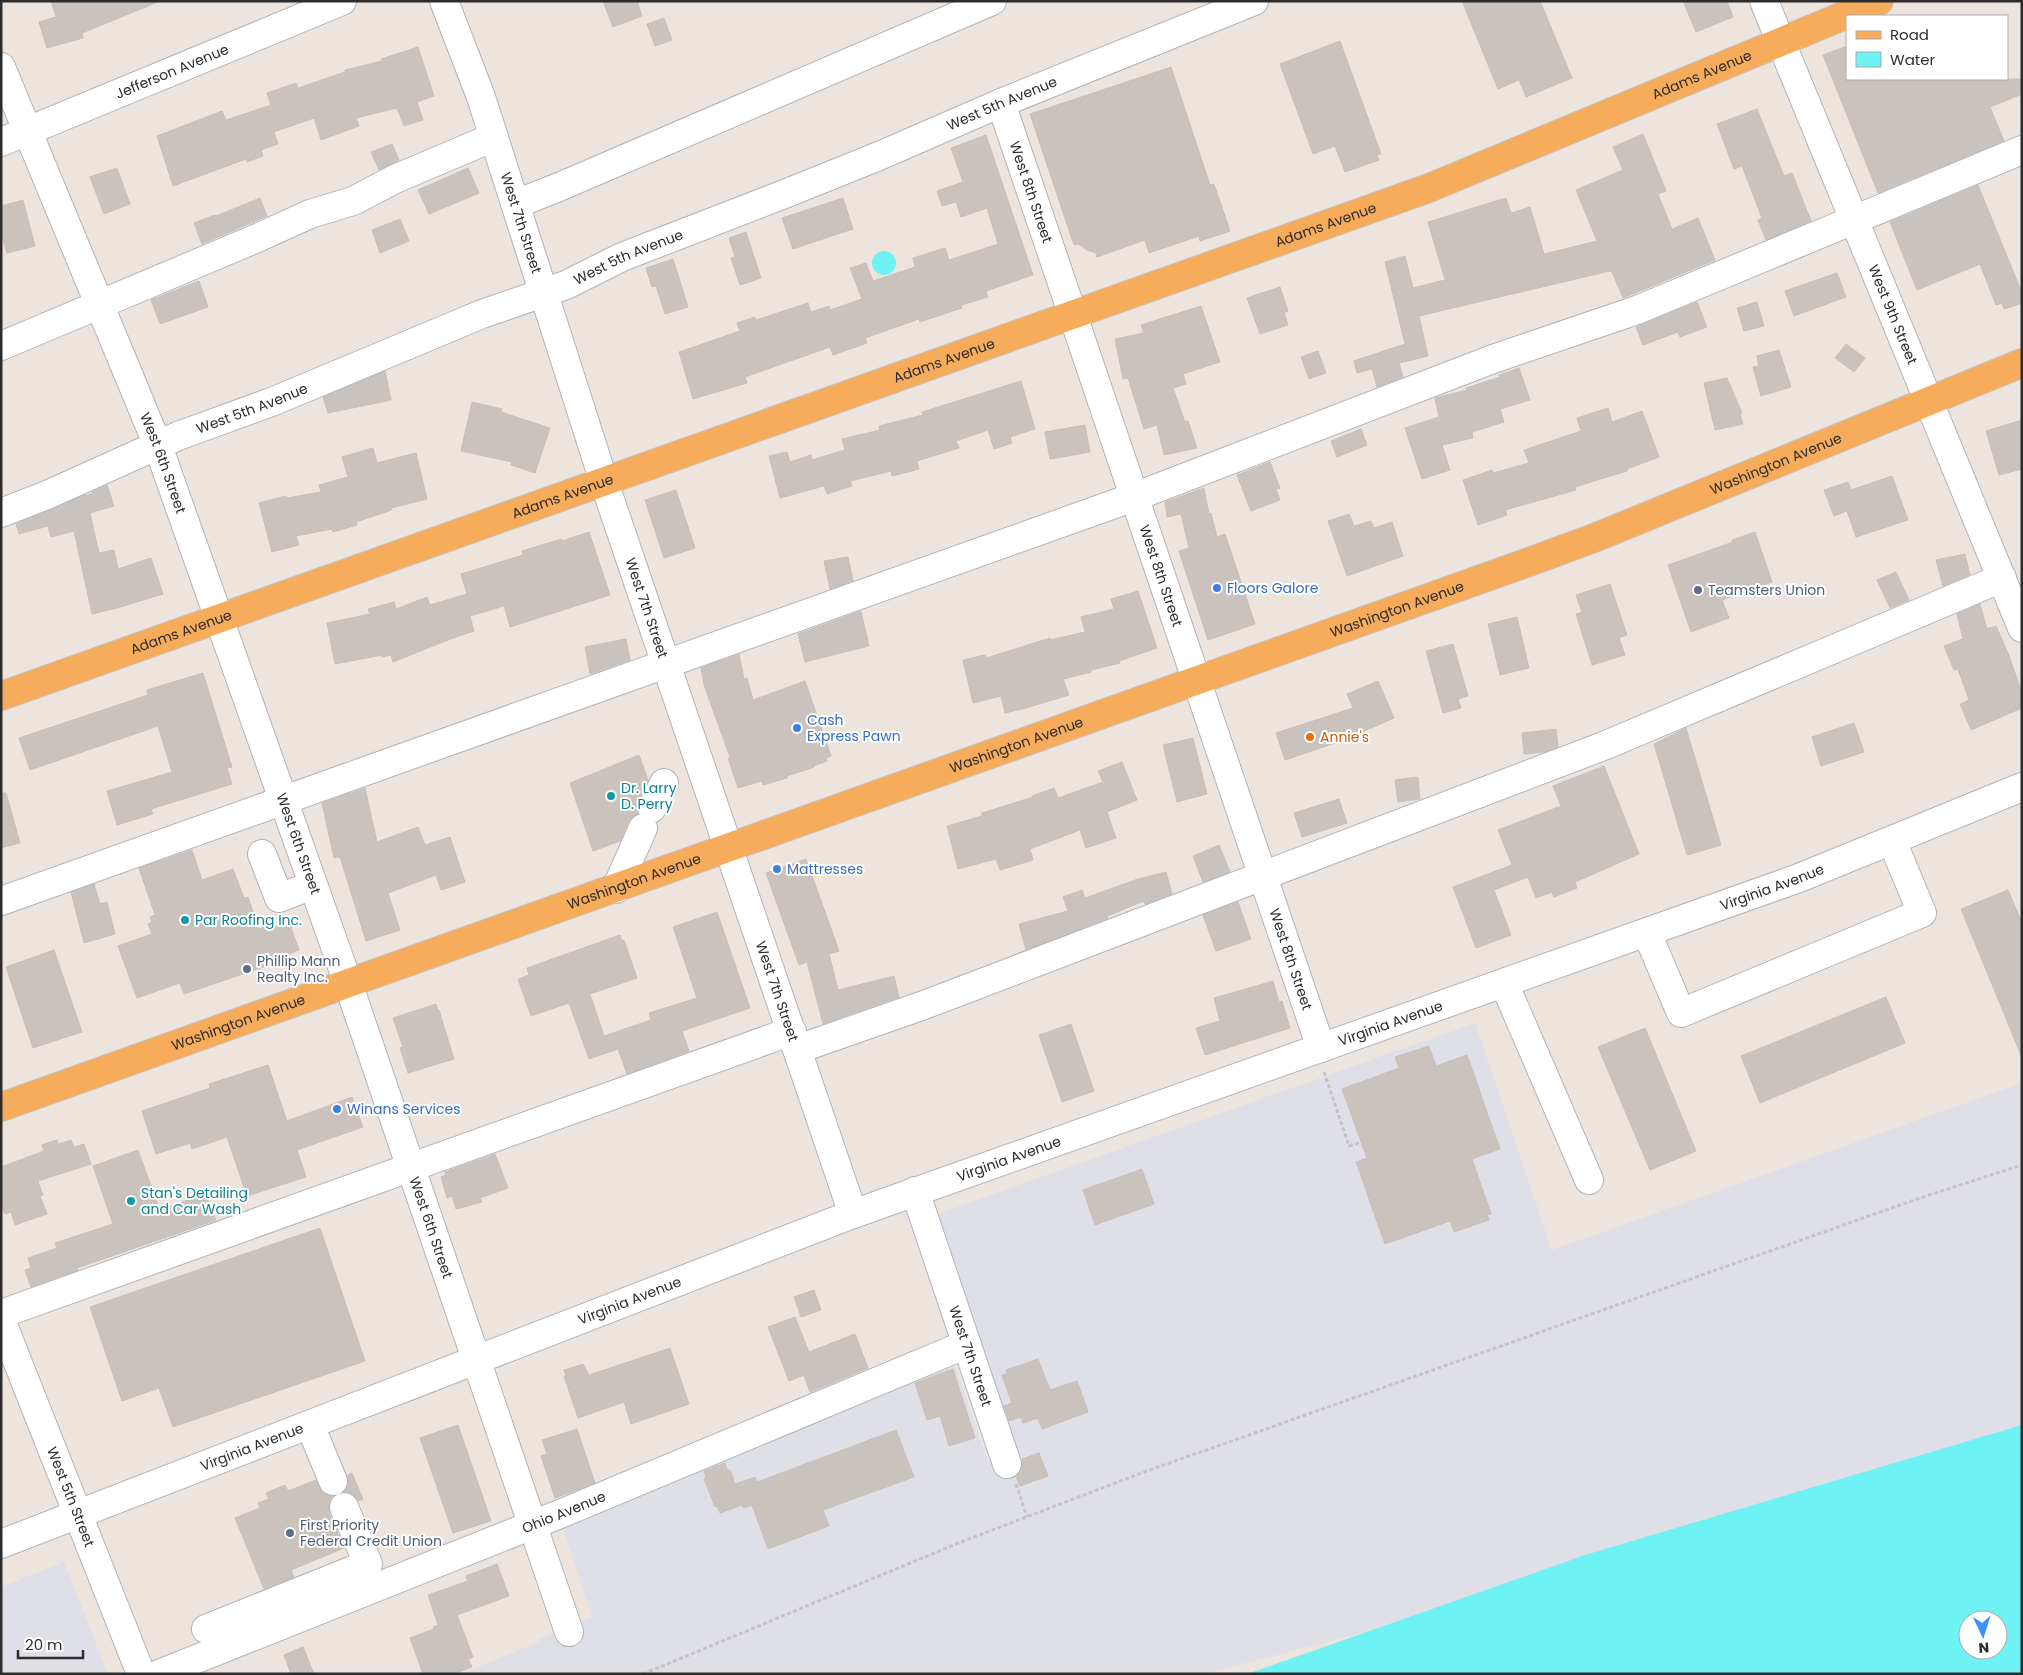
<svg xmlns="http://www.w3.org/2000/svg" width="2023" height="1675" font-family="Poppins,sans-serif">
<style>
.industrial{fill:#dfdfe7}
.water{fill:#6ef2f4;fill-rule:evenodd}
.building{fill:#c9c2bd;stroke:#cabfb8}
.lines{fill:none;stroke-linecap:round;stroke-linejoin:round}
.minor-casing{stroke:#aeb4bc;stroke-width:30}
.major-casing{stroke:#c4c4c4;stroke-width:30}
.path{stroke:#c4c4c4;stroke-width:3;stroke-dasharray:4 2.5;stroke-linecap:butt}
.minor{stroke:#fff;stroke-width:28}
.major{stroke:#f7ac5b;stroke-width:28}
.shop-dot{fill:#3f7fe0;stroke:#fff;stroke-width:2}
.service-dot{fill:#5c6f8a;stroke:#fff;stroke-width:2}
.food-dot{fill:#e8710a;stroke:#fff;stroke-width:2}
.culture-dot{fill:#0f9aa8;stroke:#fff;stroke-width:2}
.labels{text-anchor:middle;dominant-baseline:central;stroke-width:4;stroke-linejoin:round;paint-order:stroke}
.street-label{font-size:14px;fill:#2c2c2c;stroke:#fff}
.shop-label{font-size:14px;fill:#366cbe;stroke:#fff;text-anchor:start}
.service-label{font-size:14px;fill:#4e5e75;stroke:#fff;text-anchor:start}
.food-label{font-size:14px;fill:#c56008;stroke:#fff;text-anchor:start}
.culture-label{font-size:14px;fill:#0d838f;stroke:#fff;text-anchor:start}
</style>
<rect width="100%" height="100%" fill="#eee4de"/>
<!-- industrial -->
<g class="industrial">
<path d="M1475,1023l77,227 470,-167v342l-437,130 -220,77 -162,42h-742l78,-32 -1,-3 54,-22 -31,-95 394,-157 33,98 27,-11 -81,-237z"/>
<path d="M64,1562l44,112h-107v-87z"/>
</g>
<!-- water -->
<g class="water">
<circle cx="884" cy="263" r="12"/>
<path d="M2022,1425v249h-775l338,-119zM1968,1620h30v30h-30z"/>
</g>
<!-- building -->
<g class="building">
<path d="M51,1h107v1l-76,31 1,5 -36,10 -8,-26 17,-5z"/>
<path d="M603,1h34l5,15 -29,11z"/>
<path d="M1462,1h78l32,77 -46,19 -7,-17 -21,9z"/>
<path d="M1683,1h44l6,16 -37,15z"/>
<path d="M664,18l8,22 -17,6 -8,-22z"/>
<path d="M1340,41l41,113 -4,1 2,5 -34,12 -10,-26 -22,8 -33,-90z"/>
<path d="M1847,46v33h175v15l-32,13 14,34 -126,52 -55,-138z"/>
<path d="M418,47l16,49 -17,6 6,18 -19,6 -7,-18 -41,10 3,8 -38,14 -7,-22 -40,14 4,12 -17,6 2,6 -16,6 -1,-3 -73,27 -16,-50 65,-25 4,9 45,-15 -4,-12 29,-10 2,5 47,-16v-2l37,-9 -1,-2z"/>
<path d="M1171,67l39,118 4,-1 16,47 -30,10 -1,-5 -50,17 -4,-13 -48,17 -1,-4 -9,-3 -9,-6 -4,1 -44,-131z"/>
<path d="M1757,109l27,67 8,-3 19,48 -45,19 -8,-20 4,-2 -20,-52 -8,3 -17,-45z"/>
<path d="M1643,134l23,57 -8,3 14,35 26,-11 17,42 -92,38 -11,-26 -2,-1 -191,45 9,40 -29,7 4,14 -26,10 -5,-18 -15,4 -3,-12 51,-17 -20,-82 20,-6 8,32 32,-8 -17,-58 78,-24 5,15 19,-6 14,47 53,-13 -21,-51 47,-20 -10,-23z"/>
<path d="M986,135l47,140 -47,16 2,6 -27,8 1,3 -42,14 -1,-3 -54,19 2,5 -34,12 -3,-8 -85,30 2,6 -54,16 -14,-47 61,-21 -3,-8 18,-6 1,3 52,-17 3,9 18,-6 1,4 32,-11 -12,-31 16,-5 7,18 42,-14 -2,-9 32,-10 4,12 49,-16 -11,-36 -26,9 -5,-15 -14,4 -5,-15 26,-9 -12,-34z"/>
<path d="M392,144l7,16 -20,10 -8,-18z"/>
<path d="M117,168l13,36 -26,10 -14,-37z"/>
<path d="M468,168l11,25 -50,21 -11,-24z"/>
<path d="M1978,185l44,108v10l-18,6 -2,-6 -6,2 -16,-41 -63,26 -27,-68z"/>
<path d="M260,198l7,18 -65,28 -8,-21 21,-8 1,1z"/>
<path d="M843,198l10,31 -60,20 -11,-31z"/>
<path d="M23,200l12,46 -28,7 -6,-21v-26z"/>
<path d="M400,219l9,22 -29,12 -8,-23z"/>
<path d="M746,232l15,46 -21,7 -9,-27 4,-1 -6,-19z"/>
<path d="M673,259l15,48 -23,7 -9,-28 -4,1 -6,-19z"/>
<path d="M1837,273l9,24 -52,19 -9,-25z"/>
<path d="M199,281l9,26 -48,17 -9,-24z"/>
<path d="M1280,287l8,24 -4,2 4,12 -28,9 -13,-36z"/>
<path d="M1697,302l10,25 -27,10 -2,-5 -35,13 -7,-18z"/>
<path d="M1757,302l7,24 -20,5 -7,-23z"/>
<path d="M1201,306l19,56 -37,12 3,10 -13,4 12,34 3,-1 9,27 -33,7 -7,-30 -13,4 -16,-51 -5,1 -8,-40 29,-6 -3,-8z"/>
<path d="M1846,344l19,14 -11,14 -19,-14z"/>
<path d="M1779,350l12,37 -30,9 -8,-29 6,-1 -2,-10z"/>
<path d="M1318,351l8,22 -17,6 -8,-22z"/>
<path d="M1519,368l11,32 -30,9 4,13 -32,10 1,6 -31,7 8,25 -28,9 -17,-51 34,-11 -4,-19 32,-8 -1,-2 34,-11 -1,-2z"/>
<path d="M385,371l6,29 -63,13 -5,-16z"/>
<path d="M1727,378l15,35 -2,1 3,10 -28,6 -11,-47z"/>
<path d="M1021,381l14,48 -25,8 2,6 -18,6 -6,-19 -32,11 3,7 -42,13 2,8 -27,7 -1,-5 -41,10 2,5 -25,8 -3,-8 -44,12 -11,-42 18,-4 3,10 21,-7 1,5 33,-10 -3,-11 38,-9 -1,-4 44,-11 -1,-3z"/>
<path d="M472,402l30,7 -1,3 49,16 -15,45 -24,-8 1,-3 -51,-11z"/>
<path d="M1608,408l4,14 30,-11 17,46 -32,12v2l-52,16 1,3 -71,20 2,5 -29,10 -15,-45 29,-10 1,3 36,-10 -5,-13 57,-19 -4,-13z"/>
<path d="M2022,420v49l-23,6 -13,-44z"/>
<path d="M1085,425l5,27 -40,7 -5,-27z"/>
<path d="M1361,429l6,16 -30,12 -6,-16z"/>
<path d="M373,448l4,15 39,-10 11,46 -36,9 1,2 -36,12 1,3 -24,7 -1,-3 -36,7 3,9 -27,7 -13,-49 27,-7 1,2 34,-6 -2,-7 29,-8 -6,-20z"/>
<path d="M1270,462l10,26 -4,1 4,11 -29,11 -14,-36z"/>
<path d="M1892,476l16,44 -52,17 -9,-26 -13,5 -10,-26 24,-8 3,8z"/>
<path d="M107,485l7,21 -24,7 9,40 15,-3 4,19 33,-11 12,36 -46,14 -25,6 -18,-83 -23,6 -3,-11 -29,8 -3,-10 66,-28 11,-2 -1,-2z"/>
<path d="M1204,488l5,26 2,-1 6,24 8,-3 30,90 -47,16 -29,-89 10,-3 -8,-34 -14,3 -2,-15z"/>
<path d="M676,490l19,58 -31,10 -19,-58z"/>
<path d="M1349,514l5,12 17,-5 3,7 18,-6 11,34 -56,20 -19,-55z"/>
<path d="M589,532l21,63 -100,32 -6,-21 -34,10 4,15 -21,7 -60,24 -2,-7 -9,2v-2l-47,9 -8,-41 43,-9 -2,-5 26,-7 2,7 31,-12 3,8 37,-11 -6,-20 62,-19 -1,-4 40,-12v2z"/>
<path d="M1755,532l17,50 -50,18 7,18 -38,14 -23,-67 65,-23 -1,-2z"/>
<path d="M1965,554l5,21 -27,11 -7,-26z"/>
<path d="M848,557l5,24 -23,8 -6,-28z"/>
<path d="M1896,572l13,28 -19,8 -13,-28z"/>
<path d="M1610,584l17,51 -8,3 6,17 -33,10 -16,-51 6,-2 -6,-17z"/>
<path d="M1138,591l19,57 -38,13 1,2 -29,7v2l-28,7 6,16 -43,13 -21,5 -4,-17 -28,7 -10,-43 22,-5 1,3 64,-20v2l35,-8 -4,-15 33,-8 -3,-10z"/>
<path d="M1980,604l7,25 9,-3 12,27 14,40v15l-51,22 -11,-26 9,-4 -11,-31 -4,1 -10,-24 19,-7 -6,-25z"/>
<path d="M861,611l8,35 -64,16 -7,-28z"/>
<path d="M1517,617l12,51 -29,7 -12,-51z"/>
<path d="M626,639l4,21 -40,14 -5,-27z"/>
<path d="M1453,644l15,52 -10,3 3,9 -18,5 -17,-62z"/>
<path d="M739,654l5,25 3,-1 6,22 52,-19 26,75 -5,2 1,3 -13,5v1l-27,9v2l-24,7 -1,-4 -24,7 -10,-30 2,-1 -26,-72 -3,-17z"/>
<path d="M203,673l29,94 -5,1 5,16 -81,25 2,5 -36,11 -10,-34 65,-19 -14,-46 -128,44 -11,-32 129,-43 -1,-5z"/>
<path d="M1378,681l16,37 -50,22 -59,20 -9,-27 77,-25 -6,-14z"/>
<path d="M1854,723l10,29 -43,14 -9,-29z"/>
<path d="M1686,728l35,117 -34,10 -33,-111z"/>
<path d="M1556,729l2,18 -14,5 -20,2 -2,-21z"/>
<path d="M1193,738l14,56 -30,8 -14,-57z"/>
<path d="M639,755l9,25 -10,22v12l-9,7 -9,20 -27,10 -23,-68z"/>
<path d="M1122,762l15,38 -30,12 9,26 -30,10 -6,-18 -50,19 3,11 -33,10 -4,-11 -38,10 -11,-43 35,-10v-3l51,-16 -1,-1 22,-8 4,10 45,-16 -5,-11z"/>
<path d="M1604,766l35,88 -64,28 2,6 -23,9 -2,-5 -16,6 -8,-21 -34,13 17,45 -35,13 -23,-61 59,-22 -14,-35 63,-24 -8,-20z"/>
<path d="M1418,777l2,22 -22,3 -3,-22z"/>
<path d="M365,788l12,54 41,-15 7,18 25,-8 15,45 -24,8 -5,-15 -48,18 12,37 -34,11 -26,-84 -6,1 -12,-55z"/>
<path d="M1,793h5l14,50 -19,5z"/>
<path d="M1339,799l8,24 -45,14 -8,-24z"/>
<path d="M1219,845l11,27 -27,10 -10,-26z"/>
<path d="M192,850l10,30 31,-11 11,29 4,-1 11,32 15,-6 2,4 13,-5 10,28 -13,5 1,4 -103,35 -4,-11 -43,15 -19,-52 34,-12 -4,-10 4,-2 -2,-5 5,-2 -16,-47z"/>
<path d="M806,859l33,92 -10,3 9,36 56,-14 5,21 -76,27 -16,-62 -8,3 -33,-92z"/>
<path d="M1166,872l6,22 -27,10 -1,-3 -37,15 1,2 -82,32 -7,-26 49,-13 -5,-14 19,-7 3,8 53,-19z"/>
<path d="M94,884l6,20 7,-2 8,32 -31,9 -13,-51z"/>
<path d="M2008,890l14,33 -1,132 -60,-146z"/>
<path d="M1238,902l13,37 -35,12 -13,-36z"/>
<path d="M717,912l33,96 -68,23 7,20 -62,23 -9,-25 -29,10 -20,-56 -38,13 -13,-37 11,-4 -2,-7 93,-33 2,6 2,-1 13,38 -47,16 14,42 47,-16 -2,-7 48,-15 -24,-71z"/>
<path d="M54,950l28,82 -49,16 -27,-81z"/>
<path d="M1273,981l6,21 3,-1 8,27 -85,27 -9,-27 24,-7 -6,-23z"/>
<path d="M1886,997l19,46 -145,60 -19,-47z"/>
<path d="M436,1004l2,7 1,-1 15,49 -46,14 -8,-25 3,-1 -10,-29z"/>
<path d="M1071,1024l23,67 -32,11 -23,-67z"/>
<path d="M1645,1028l51,123 -46,19 -52,-123z"/>
<path d="M1429,1046l7,20 31,-11 33,94 -28,10 19,55 -4,1 2,5 -35,12 -4,-11 -65,23 -29,-82 11,-4 -25,-69 57,-21 -4,-11z"/>
<path d="M268,1065l19,56 65,-24 11,30 -66,23 9,27 -59,19 -20,-59 -35,12 -2,-6 -34,11 -14,-43 68,-23 -1,-4z"/>
<path d="M57,1140l1,4 13,-4 3,7 10,-3 7,20 -53,17 5,14 -3,1 7,18 -32,11 -4,-13 -6,2 -4,-11v-36l43,-16 -2,-6z"/>
<path d="M138,1150l22,61 45,-18 11,27 -139,48 1,2 -47,17 -6,-17 6,-2 -3,-10 29,-10 -2,-5 58,-19 -20,-58z"/>
<path d="M495,1154l13,34 -28,10 2,4 -26,7 -4,-13 -5,2 -6,-21 5,-2 -1,-3z"/>
<path d="M1142,1169l12,35 -59,21 -12,-35z"/>
<path d="M320,1228l45,133 -192,66 -14,-39 -37,13 -32,-94z"/>
<path d="M814,1290l7,20 -20,7 -7,-20z"/>
<path d="M795,1317l14,35 46,-18 13,34 -58,24 -6,-17 -15,6 -21,-54z"/>
<path d="M670,1348l19,56 -58,20 -7,-22 -46,16 -14,-42h2l-2,-6 19,-6 6,11z"/>
<path d="M1038,1359l12,31 27,-9 11,31 -46,17 -4,-11 -15,5 -2,-6 -12,4 -5,-15 8,-3 -10,-28 5,-1 -1,-4z"/>
<path d="M953,1369l22,69 -26,8 -9,-30 -13,4 -12,-37z"/>
<path d="M458,1425l33,96 -38,12 -33,-95z"/>
<path d="M577,1429l18,54 -40,15 -14,-42 6,-2 -5,-14z"/>
<path d="M896,1430l18,47 -91,33 6,16 -61,23 -16,-44 -8,3 -2,-3 -22,8 -3,-7 -2,1 -11,-28 2,-1 -2,-7 21,-8 2,7h3l5,14 20,-7 2,5z"/>
<path d="M1039,1453l9,23 -28,10 -4,-10 6,-8v-9z"/>
<path d="M352,1473l11,26 -4,2 -6,-7 -9,-2 4,-8v-9z"/>
<path d="M316,1480l7,13 10,3 -4,9v8l15,35 -53,22 3,7 -30,12 -29,-71 25,-10 -2,-5 11,-4 -3,-6 19,-8 3,6z"/>
<path d="M497,1564l12,32 -52,19 16,42 -5,2 4,8 -18,7h-31l-13,-36 24,-9 -1,-2 5,-2 -10,-30 40,-14 -2,-5z"/>
<path d="M303,1647l11,27h-23l-7,-19z"/>
</g>
<g class="lines">
<defs>
<g id="minor">
<path id="s1" d="M444,1l37,96 123,385 249,732"/>
<path id="s2" d="M1764,1l258,627"/>
<path id="s3" d="M1,67l157,379 190,537 221,649"/>
<path id="s4" d="M1001,103l320,945"/>
<path id="s5" d="M1,142l341,-141"/>
<path d="M516,204l43,-17 433,-186"/>
<path d="M1,346l254,-107 55,-25 43,-13 42,-22 99,-42"/>
<path id="s6" d="M1,513l46,-18 131,-59 96,-35 208,-87 84,-29 56,-28 165,-64 92,-37 122,-53 253,-102"/>
<path d="M652,808l12,-25"/>
<path d="M262,854l17,44 34,-13"/>
<path d="M616,889l27,-61"/>
<path d="M1,901l1133,-404 359,-138 144,-49 385,-160"/>
<path d="M1647,933l34,80 241,-100 -30,-72"/>
<path d="M1504,983l85,197"/>
<path d="M798,1049l126,-44 682,-260 396,-167"/>
<path id="s7" d="M915,1191l92,273"/>
<path d="M1,1314l791,-283"/>
<path id="s8" d="M1,1320l140,354"/>
<path d="M310,1425l23,56"/>
<path id="s9" d="M1,1544l852,-330 946,-336 223,-91"/>
<path d="M206,1629l162,-65 -24,-57"/>
<path id="s10" d="M159,1674l401,-160 407,-170"/>
</g>
<g id="major">
<path id="s11" d="M1,696l1428,-508 450,-187"/>
<path id="s12" d="M1,1107l1528,-545 65,-24 428,-175"/>
</g>
</defs>
<!-- minor casing -->
<use href="#minor" class="minor-casing"/>
<!-- major casing -->
<use href="#major" class="major-casing"/>
<!-- path -->
<g class="path">
<path d="M1324,1072l25,74 12,-4"/>
<path d="M1016,1484l11,33"/>
<path d="M643,1674l313,-130 188,-72 779,-275 99,-32"/>
</g>
<!-- minor -->
<use href="#minor" class="minor"/>
<!-- major -->
<use href="#major" class="major"/>
</g>
<!-- markers -->
<g class="shop-dot">
<circle cx="1217" cy="588" r="5"/>
<circle cx="797" cy="728" r="5"/>
<circle cx="777" cy="869" r="5"/>
<circle cx="337" cy="1109" r="5"/>
</g>
<g class="service-dot">
<circle cx="1698" cy="590" r="5"/>
<circle cx="247" cy="969" r="5"/>
<circle cx="290" cy="1533" r="5"/>
</g>
<circle class="food-dot" cx="1310" cy="737" r="5"/>
<g class="culture-dot">
<circle cx="611" cy="796" r="5"/>
<circle cx="185" cy="920" r="5"/>
<circle cx="131" cy="1201" r="5"/>
</g>
<g class="labels">
<!-- street labels -->
<g class="street-label">
<text stroke="none"><textPath href="#s5" startOffset="185">Jefferson Avenue</textPath></text>
<text stroke="none"><textPath href="#s11" startOffset="1811">Adams Avenue</textPath></text>
<text stroke="none"><textPath href="#s6" startOffset="1082">West 5th Avenue</textPath></text>
<text stroke="none"><textPath href="#s4" startOffset="94">West 8th Street</textPath></text>
<text stroke="none"><textPath href="#s1" startOffset="235">West 7th Street</textPath></text>
<text stroke="none"><textPath href="#s11" startOffset="1406">Adams Avenue</textPath></text>
<text stroke="none"><textPath href="#s6" startOffset="678">West 5th Avenue</textPath></text>
<text stroke="none"><textPath href="#s2" startOffset="339">West 9th Street</textPath></text>
<text stroke="none"><textPath href="#s11" startOffset="1001">Adams Avenue</textPath></text>
<text stroke="none"><textPath href="#s6" startOffset="272">West 5th Avenue</textPath></text>
<text stroke="none"><textPath href="#s3" startOffset="428">West 6th Street</textPath></text>
<text stroke="none"><textPath href="#s12" startOffset="1888">Washington Avenue</textPath></text>
<text stroke="none"><textPath href="#s11" startOffset="596">Adams Avenue</textPath></text>
<text stroke="none"><textPath href="#s4" startOffset="499">West 8th Street</textPath></text>
<text stroke="none"><textPath href="#s1" startOffset="640">West 7th Street</textPath></text>
<text stroke="none"><textPath href="#s12" startOffset="1482">Washington Avenue</textPath></text>
<text stroke="none"><textPath href="#s11" startOffset="191">Adams Avenue</textPath></text>
<text stroke="none"><textPath href="#s12" startOffset="1078">Washington Avenue</textPath></text>
<text stroke="none"><textPath href="#s3" startOffset="832">West 6th Street</textPath></text>
<text stroke="none"><textPath href="#s12" startOffset="672">Washington Avenue</textPath></text>
<text stroke="none"><textPath href="#s9" startOffset="1889">Virginia Avenue</textPath></text>
<text stroke="none"><textPath href="#s4" startOffset="904">West 8th Street</textPath></text>
<text stroke="none"><textPath href="#s1" startOffset="1045">West 7th Street</textPath></text>
<text stroke="none"><textPath href="#s12" startOffset="252">Washington Avenue</textPath></text>
<text stroke="none"><textPath href="#s9" startOffset="1484">Virginia Avenue</textPath></text>
<text stroke="none"><textPath href="#s9" startOffset="1079">Virginia Avenue</textPath></text>
<text stroke="none"><textPath href="#s3" startOffset="1238">West 6th Street</textPath></text>
<text stroke="none"><textPath href="#s9" startOffset="674">Virginia Avenue</textPath></text>
<text stroke="none"><textPath href="#s7" startOffset="174">West 7th Street</textPath></text>
<text stroke="none"><textPath href="#s9" startOffset="269">Virginia Avenue</textPath></text>
<text stroke="none"><textPath href="#s8" startOffset="190">West 5th Street</textPath></text>
<text stroke="none"><textPath href="#s10" startOffset="436">Ohio Avenue</textPath></text>
</g>
<!-- shop labels -->
<g class="shop-label">
<text x="1227" y="588">Floors Galore</text>
<text x="807" y="720">Cash<tspan x="807" dy="16">Express Pawn</tspan></text>
<text x="787" y="869">Mattresses</text>
<text x="347" y="1109">Winans Services</text>
</g>
<!-- service labels -->
<g class="service-label">
<text x="1708" y="590">Teamsters Union</text>
<text x="257" y="961">Phillip Mann<tspan x="257" dy="16">Realty Inc.</tspan></text>
<text x="300" y="1525">First Priority<tspan x="300" dy="16">Federal Credit Union</tspan></text>
</g>
<!-- food labels -->
<g class="food-label">
<text x="1320" y="737">Annie's</text>
</g>
<!-- culture labels -->
<g class="culture-label">
<text x="621" y="788">Dr. Larry<tspan x="621" dy="16">D. Perry</tspan></text>
<text x="195" y="920">Par Roofing Inc.</text>
<text x="141" y="1193">Stan's Detailing<tspan x="141" dy="16">and Car Wash</tspan></text>
</g>
</g>
<!-- border -->
<rect width="2023" height="1675" fill="none" stroke="#2c2c2c" stroke-width="5"/>
<!-- legend -->
<rect x="1846" y="15" width="162" height="65" fill="#ffffff" stroke="#ababab"/>
<rect x="1856" y="31" width="25" height="8" fill="#f7ac5b" stroke="#ababab"/>
<text x="1890" y="40" font-size="15" fill="#2c2c2c">Road</text>
<rect x="1856" y="52" width="25" height="15" fill="#6ef2f4" stroke="#ababab"/>
<text x="1890" y="65" font-size="15" fill="#2c2c2c">Water</text>
<!-- north arrow -->
<g transform="translate(1983 1635) rotate(176)"><circle r="24" fill="#ffffff" stroke="#ababab"/>
<path d="M0-4L9 19L0 12L-9 19Z" fill="#3b90ff"/>
<text y="-8" font-size="14" font-weight="bold" text-anchor="middle" fill="#2c2c2c">N</text>
</g>
<!-- scale -->
<path d="M18 1650v8h65v-8" fill="none" stroke="#2c2c2c" stroke-width="2.5"/>
<text x="25" y="1650" font-size="15" fill="#2c2c2c" stroke="#ffffff" stroke-width="4" paint-order="stroke">20 m</text>
</svg>
